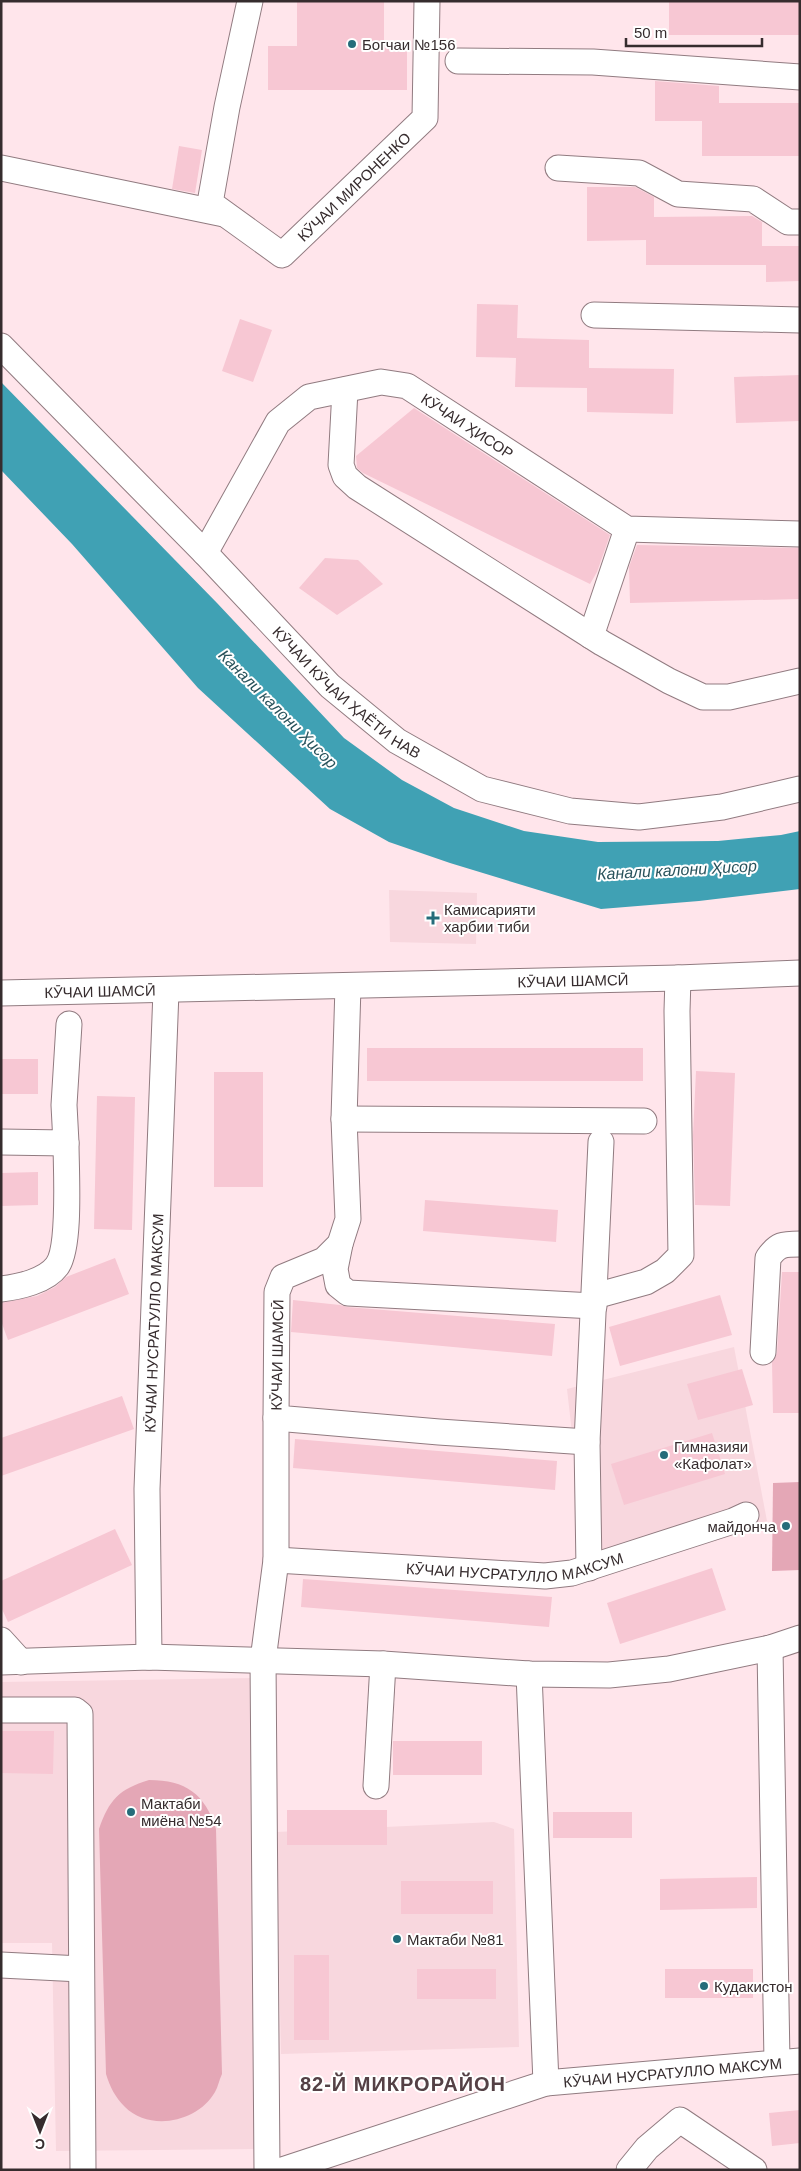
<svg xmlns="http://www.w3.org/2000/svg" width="801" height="2171" font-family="Arial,sans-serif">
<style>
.built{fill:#f8d7de}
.green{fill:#e4a7b6}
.water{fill:#40a1b4}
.building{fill:#f7c7d3}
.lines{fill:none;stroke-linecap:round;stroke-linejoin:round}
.minor-casing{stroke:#917b80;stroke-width:27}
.minor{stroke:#fff;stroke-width:25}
.poi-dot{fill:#256c7a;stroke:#fff;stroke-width:2}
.labels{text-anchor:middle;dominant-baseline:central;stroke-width:4;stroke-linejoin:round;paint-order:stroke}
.poi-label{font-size:15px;fill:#362c2e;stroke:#fff;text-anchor:start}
.street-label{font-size:15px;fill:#362c2e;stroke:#fff}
.water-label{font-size:16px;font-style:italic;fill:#29535c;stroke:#fff}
.district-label{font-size:20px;font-weight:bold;letter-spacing:1px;fill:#544045;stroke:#fff}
</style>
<rect width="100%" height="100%" fill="#ffe5eb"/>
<!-- built -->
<g class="built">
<path d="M389,890l88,3 -1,51 -86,-2z"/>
<path d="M734,1347l33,174 -180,44 -20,-176z"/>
<path d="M258,1678l6,471 -208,2 -4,-208h-51v-261z"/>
<path d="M494,1822l20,7 5,218 -238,7 -5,-222z"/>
</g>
<!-- green -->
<g class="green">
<path d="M800,1482v88l-28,1 1,-88z"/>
<path d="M149,1780c37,0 56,14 67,49l6,245c-3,6 -4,13 -7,18 -17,30 -65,40 -90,15 -10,-10 -15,-20 -19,-33l-7,-245c10,-29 20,-40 50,-49z"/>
</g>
<!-- water -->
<path class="water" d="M1,382l216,221 127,135 58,42 52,28 70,23 74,11 120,-1 63,-6 19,-4v58l-101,12 -98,8 -151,-46 -61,-21 -59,-33 -132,-121 -126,-144 -71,-74z"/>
<!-- building -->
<g class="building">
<path d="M297,1h87v42h23v47h-139v-44h29z"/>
<rect x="669" y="1" width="131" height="34"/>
<path d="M655,81l64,5v17h81v53h-98v-35h-47z"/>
<path d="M179,146l23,4 -7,43 -23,-4z"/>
<path d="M587,187h48l19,10v20l98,-1 10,6v24h38v35l-34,1v-17h-120v-25l-59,1z"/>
<path d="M477,304l41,1 -1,33 72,2v28l85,1 -1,45 -86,-2v-24l-72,-1 1,-29 -40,-1z"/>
<path d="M240,319l32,11 -19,52 -31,-11z"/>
<path d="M800,375v46l-64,2 -2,-46z"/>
<path d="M414,408l196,127 -13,37 -7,12 -227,-111 -6,-5 -1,-12z"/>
<path d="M637,545l163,3v51l-170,4 -1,-36z"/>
<path d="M325,558l33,2 25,24 -46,31 -38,-27z"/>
<rect x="367" y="1048" width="276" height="33"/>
<rect x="1" y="1059" width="37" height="35"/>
<path d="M696,1071l39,2 -5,133 -35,-1 -2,-70z"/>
<rect x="214" y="1072" width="49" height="115"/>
<path d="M97,1096l38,1 -3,133 -38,-1z"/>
<path d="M38,1172v33l-37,1v-33z"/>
<path d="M425,1200l133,10 -2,32 -133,-11z"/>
<path d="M115,1258l14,36 -121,46 -7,-19v-18l36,-7 18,-9 11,-10z"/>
<path d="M782,1272h18v141h-27l-1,-51 5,-9z"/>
<path d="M720,1295l12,40 -112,31 -11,-39z"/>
<path d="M293,1300l47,5 7,2 208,17 -3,32 -261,-24z"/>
<path d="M742,1369l11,36 -55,15 -11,-36z"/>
<path d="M122,1396l12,33 -133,47v-38z"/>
<path d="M712,1433l13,41 -101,31 -13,-41z"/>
<path d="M295,1439l262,22 -2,29 -262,-22z"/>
<path d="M115,1529l17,36 -124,57 -7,-15v-26z"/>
<path d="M712,1568l14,42 -106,34 -13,-41z"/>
<path d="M303,1579l249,18 -3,30 -248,-20z"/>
<path d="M1,1731h53l-1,43 -52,-1z"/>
<rect x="393" y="1741" width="89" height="34"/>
<rect x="287" y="1810" width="100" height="35"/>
<rect x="553" y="1812" width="79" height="26"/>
<path d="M757,1877v31l-97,2v-31z"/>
<rect x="401" y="1881" width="92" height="33"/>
<rect x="294" y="1955" width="35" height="85"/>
<rect x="417" y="1969" width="79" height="30"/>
<rect x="665" y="1969" width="88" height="29"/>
<path d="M800,2110v33l-28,3 -3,-33z"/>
</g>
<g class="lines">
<defs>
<g id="minor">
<path id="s1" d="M250,1l-23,106 -17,96 72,52 143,-137 2,-117"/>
<path d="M458,61l135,1 207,15"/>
<path d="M1,168l223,46"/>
<path d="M558,168l81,5 39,21 75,5 35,23h12"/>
<path d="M594,315l206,5"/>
<path id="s2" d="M1,346l204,207 125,133 67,55 85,48 88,22 69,6 83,-10 78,-18"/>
<path d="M345,390l-4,75 4,11 12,11 245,156 67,38 34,16h26l71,-16"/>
<path id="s3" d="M205,553l73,-131 31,-25 72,-15 26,4 220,143 173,5"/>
<path d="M591,636l36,-107"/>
<path d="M348,986l-4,133 4,100 -8,25 -16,16 -41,17 -6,15 -1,126 163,14 148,10"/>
<path id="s4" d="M1,993l677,-15 122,-5"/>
<path d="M344,1119l300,2"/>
<path d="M1,1142l65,1 -2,-38 5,-81"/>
<path d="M340,1244l-5,25 3,16 10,8 246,13"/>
<path d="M1,1289c18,-2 45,-8 56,-23 14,-19 9,-96 9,-123"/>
<path d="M595,1296l51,-14 19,-11 16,-16 -4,-244 1,-33"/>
<path d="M763,1352l5,-94c10,-14 15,-14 32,-14"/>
<path id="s5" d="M276,1560l269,16 27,-3 161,-52 13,-6"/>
<path d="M589,1568l-2,-126 14,-300"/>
<path d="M1,1640l20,22"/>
<path d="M770,1648l7,414"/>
<path id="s6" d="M149,1657l-2,-168 19,-498"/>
<path d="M1,1662l148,-5 234,7 146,10 80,1 60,-6 101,-21 30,-10"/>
<path d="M529,1674l17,409"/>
<path d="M1,1710h74l5,4 3,456"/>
<path d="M376,1786l7,-122"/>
<path d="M1,1965l80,4"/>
<path d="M267,2170l-4,-510 13,-100v-142"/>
<path id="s7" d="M282,2170l264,-87 254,-22"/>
<path d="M629,2170l18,-22 33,-28 74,50"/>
</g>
</defs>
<!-- minor casing -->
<use href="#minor" class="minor-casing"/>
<!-- minor -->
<use href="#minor" class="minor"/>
</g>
<!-- markers -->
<g class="poi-dot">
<circle cx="352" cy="44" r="5"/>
<path d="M430.5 910.5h5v5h5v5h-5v5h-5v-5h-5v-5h5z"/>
<circle cx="664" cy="1455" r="5"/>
<circle cx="786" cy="1526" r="5"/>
<circle cx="131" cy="1812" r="5"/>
<circle cx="397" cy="1939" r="5"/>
<circle cx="704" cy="1986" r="5"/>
</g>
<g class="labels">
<!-- poi labels -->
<g class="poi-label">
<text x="362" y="44">Богчаи №156</text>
<text x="444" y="909">Камисарияти<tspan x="444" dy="17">харбии тиби</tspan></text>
<text x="674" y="1446">Гимназияи<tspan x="674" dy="17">«Кафолат»</tspan></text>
<text x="776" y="1526" text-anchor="end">майдонча</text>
<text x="141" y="1803">Мактаби<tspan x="141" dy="17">миёна №54</tspan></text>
<text x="407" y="1939">Мактаби №81</text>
<text x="714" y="1986">Кудакистон</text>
</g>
<!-- street labels -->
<g class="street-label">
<text stroke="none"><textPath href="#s1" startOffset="394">КӮЧАИ МИРОНЕНКО</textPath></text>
<text stroke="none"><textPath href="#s3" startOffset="362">КӮЧАИ ҲИСОР</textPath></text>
<text stroke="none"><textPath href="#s2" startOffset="490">КӮЧАИ КӮЧАИ ҲАЁТИ НАВ</textPath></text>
<text stroke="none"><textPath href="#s4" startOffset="572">КӮЧАИ ШАМСӢ</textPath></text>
<text stroke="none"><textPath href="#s4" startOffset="99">КӮЧАИ ШАМСӢ</textPath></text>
<text stroke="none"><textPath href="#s6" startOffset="334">КӮЧАИ НУСРАТУЛЛО МАКСУМ</textPath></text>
<text transform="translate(277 1355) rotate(-89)">КӮЧАИ ШАМСӢ</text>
<text stroke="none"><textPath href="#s5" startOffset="240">КӮЧАИ НУСРАТУЛЛО МАКСУМ</textPath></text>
<text stroke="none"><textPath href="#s7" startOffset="405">КӮЧАИ НУСРАТУЛЛО МАКСУМ</textPath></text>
</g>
<!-- water labels -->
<g class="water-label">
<text transform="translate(278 709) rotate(45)">Канали калони Ҳисор</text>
<text transform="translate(677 870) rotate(-3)">Канали калони Ҳисор</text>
</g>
<!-- district labels -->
<g class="district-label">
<text x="403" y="2084">82-Й МИКРОРАЙОН</text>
</g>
</g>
<!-- border -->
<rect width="801" height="2171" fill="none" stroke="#362c2e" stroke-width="5"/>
<!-- north arrow -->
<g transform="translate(40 2131) rotate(180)" stroke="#ffffff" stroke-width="4" paint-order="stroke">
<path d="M0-4L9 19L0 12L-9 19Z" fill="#362c2e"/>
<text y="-8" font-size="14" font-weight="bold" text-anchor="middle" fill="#362c2e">С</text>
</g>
<!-- scale -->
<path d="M626 38v8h136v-8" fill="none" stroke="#362c2e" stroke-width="2.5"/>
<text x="634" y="38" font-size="15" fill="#362c2e" stroke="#ffffff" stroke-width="4" paint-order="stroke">50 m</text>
</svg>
